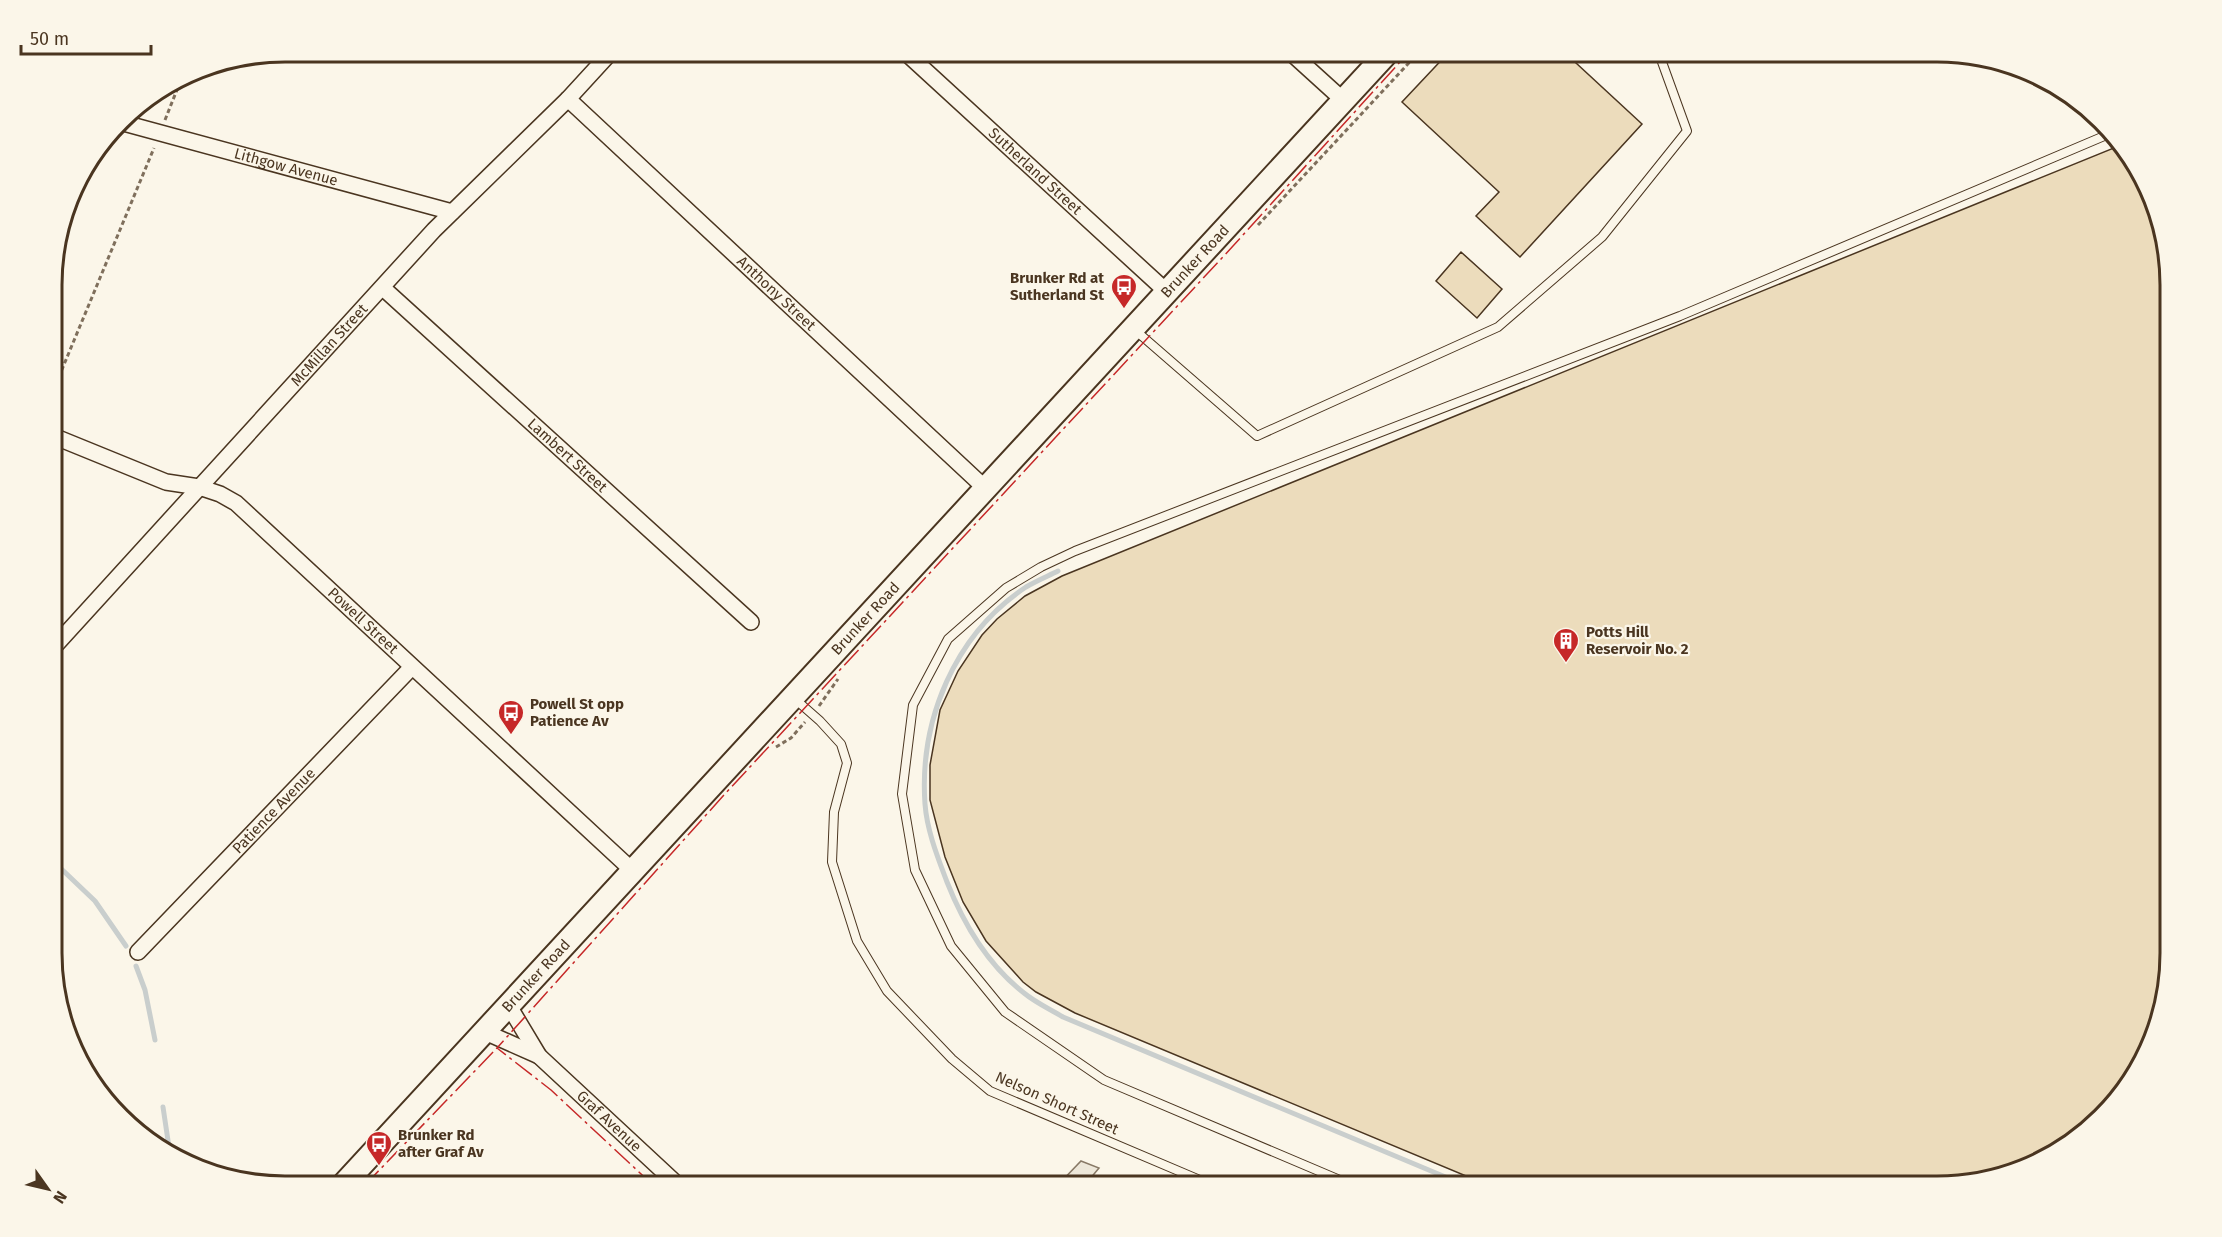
<svg xmlns="http://www.w3.org/2000/svg" width="2222" height="1237" font-family="'Fira Sans',sans-serif">
<style>
.parking{fill:#ede7d9;stroke:#887966;stroke-width:1.5}
.lines{fill:none;stroke-linecap:round;stroke-linejoin:round}
.stream{stroke:#c9cecd;stroke-width:5}
.building{fill:#ecdcbc;stroke:#4a3520;stroke-width:1.5}
.lane-casing{stroke:#4a3520;stroke-width:10}
.street-casing{stroke:#4a3520;stroke-width:18}
.secondary-casing{stroke:#4a3520;stroke-width:26}
.path{stroke:#7f6f5c;stroke-width:3;stroke-dasharray:4.5 3;stroke-linecap:butt}
.lane{stroke:#fbf6e9;stroke-width:8}
.street{stroke:#fbf6e9;stroke-width:15}
.secondary{stroke:#fbf6e9;stroke-width:22}
.power{stroke:#c62828;stroke-width:1.5;stroke-dasharray:21 4.5 3 4.5;stroke-linecap:butt}
.labels{text-anchor:middle;dominant-baseline:central;stroke-width:4.5;stroke-linejoin:round;paint-order:stroke}
.street-label{font-size:15px;fill:#4a3520;stroke:#fbf6e9}
.poi-label{font-size:15px;font-weight:bold;fill:#4a3520;stroke:#fbf6e9;text-anchor:start}
.rim{fill:none;stroke:#4a3520;stroke-width:3}
</style>
<rect width="100%" height="100%" fill="#fbf6e9"/>
<!-- parking -->
<path class="parking" d="M1081,1161l18,7 -15,18h-27z"/>
<g class="lines">
<!-- stream -->
<g class="stream">
<path d="M1058,571c-10,5 -22,10 -32,16 -71,47 -107,133 -101,217 2,27 13,54 22,78 17,43 41,83 77,111 12,10 26,16 39,24l404,169"/>
<path d="M53,861l42,40 31,45"/>
<path d="M136,966l9,24 10,50"/>
<path d="M163,1107l7,47"/>
</g>
</g>
<!-- building -->
<g class="building">
<path d="M1450,51h113l79,73 -122,133 -44,-41 23,-24 -97,-90z"/>
<path d="M2121,145l11,10 27,54 11,60 1,699 -31,101 -37,48 -48,38 -102,31h-463l-415,-173 -39,-21 -13,-10 -37,-41 -23,-39 -18,-45 -15,-57v-35l10,-55 18,-39 24,-36 15,-16 28,-23 37,-20z"/>
<path d="M1461,252l41,37 -25,29 -41,-37z"/>
</g>
<g class="lines">
<defs>
<g id="lane">
<path d="M1135,330l122,106 241,-109 104,-90 85,-106 -29,-80"/>
<path d="M795,699l25,22 21,23 6,19 -13,49 -2,50 25,79 30,50 65,68 38,32 224,95"/>
<path d="M1354,1186l-250,-106 -99,-68 -54,-66 -36,-76 -13,-76 11,-89 35,-66 58,-51 35,-21 34,-16 605,-235 429,-182"/>
</g>
<g id="street">
<path id="s1" d="M904,51l263,241"/>
<path d="M1289,51l54,49"/>
<path id="s2" d="M568,99l417,389"/>
<path id="s3" d="M120,122l332,90"/>
<path id="s4" d="M383,288l368,334"/>
<path id="s5" d="M53,436l113,46 33,5 21,7 16,9 397,368"/>
<path id="s6" d="M53,648l381,-418 134,-131 44,-48"/>
<path id="s7" d="M138,952l273,-284"/>
<path id="s8" d="M509,1006l30,50 140,130"/>
<path d="M485,1032l54,24"/>
</g>
<g id="secondary">
<path id="s9" d="M342,1186l1047,-1135"/>
</g>
</defs>
<!-- lane casing -->
<use href="#lane" class="lane-casing"/>
<!-- street casing -->
<use href="#street" class="street-casing"/>
<!-- secondary casing -->
<use href="#secondary" class="secondary-casing"/>
<!-- path -->
<g class="path">
<path d="M165,120l17,-43"/>
<path d="M1258,225l162,-174"/>
<path d="M53,391l101,-243"/>
<path d="M819,706l19,-27"/>
<path d="M776,747l15,-9 14,-16"/>
</g>
<!-- lane -->
<use href="#lane" class="lane"/>
<!-- street -->
<use href="#street" class="street"/>
<!-- secondary -->
<use href="#secondary" class="secondary"/>
<!-- power -->
<g class="power">
<path d="M364,1186l133,-138"/>
<path d="M654,1186l-103,-96 -54,-42 227,-253 509,-549 177,-195"/>
</g>
</g>
<!-- icons -->
<defs>
<symbol id="bus-pin" viewBox="-11 -11 22 30"><path d="M0 17L-7.5 6A9.5 9.5 0 1 1 7.5 6Z" fill="#c62828" stroke="#fbf6e9"/><path d="M-5-6H5V4H4V6H2V4H-2V6H-4V4H-5ZM-3.5-4V0h7V-4ZM-3.5 1.2v1.5H-2V1.2ZM2 1.2v1.5H3.5V1.2Z" fill="#fff"/></symbol>
<symbol id="building-pin" viewBox="-11 -11 22 30"><path d="M0 17L-7.5 6A9.5 9.5 0 1 1 7.5 6Z" fill="#c62828" stroke="#fbf6e9"/><path d="M-4-6H4V6H1V3H-1V6H-4ZM-2.5-4.3h1.7v1.8h-1.7ZM.8-4.3h1.7v1.8H.8ZM-2.5-1h1.7V.8h-1.7ZM.8-1h1.7V.8H.8Z" fill="#fff"/></symbol>
</defs>
<g fill-rule="evenodd">
<use href="#bus-pin" x="1109" y="272" width="30" height="40"/>
<use href="#building-pin" x="1551" y="626" width="30" height="40"/>
<use href="#bus-pin" x="496" y="698" width="30" height="40"/>
<use href="#bus-pin" x="364" y="1129" width="30" height="40"/>
</g>
<g class="labels">
<!-- street labels -->
<g class="street-label">
<text stroke="none"><textPath href="#s3" startOffset="172">Lithgow Avenue</textPath></text>
<text stroke="none"><textPath href="#s1" startOffset="178">Sutherland Street</textPath></text>
<text stroke="none"><textPath href="#s9" startOffset="1258">Brunker Road</textPath></text>
<text stroke="none"><textPath href="#s2" startOffset="285">Anthony Street</textPath></text>
<text stroke="none"><textPath href="#s6" startOffset="410">McMillan Street</textPath></text>
<text stroke="none"><textPath href="#s4" startOffset="249">Lambert Street</textPath></text>
<text stroke="none"><textPath href="#s9" startOffset="772">Brunker Road</textPath></text>
<text stroke="none"><textPath href="#s5" startOffset="369">Powell Street</textPath></text>
<text stroke="none"><textPath href="#s7" startOffset="196">Patience Avenue</textPath></text>
<text stroke="none"><textPath href="#s9" startOffset="286">Brunker Road</textPath></text>
<text transform="translate(1057 1103) rotate(24)">Nelson Short Street</text>
<text stroke="none"><textPath href="#s8" startOffset="154">Graf Avenue</textPath></text>
</g>
<!-- poi labels -->
<g class="poi-label">
<text x="1104" y="278" text-anchor="end">Brunker Rd at<tspan x="1104" dy="17">Sutherland St</tspan></text>
<text x="1586" y="632">Potts Hill<tspan x="1586" dy="17">Reservoir No. 2</tspan></text>
<text x="530" y="704">Powell St opp<tspan x="530" dy="17">Patience Av</tspan></text>
<text x="398" y="1135">Brunker Rd<tspan x="398" dy="17">after Graf Av</tspan></text>
</g>
</g>
<!-- crop -->
<path d="M0 0H2222V1237H0ZM285 62H1937A223 223 0 0 1 2160 285V953A223 223 0 0 1 1937 1176H285A223 223 0 0 1 62 953V285A223 223 0 0 1 285 62Z" fill="#fbf6e9" fill-rule="evenodd"/>
<path class="rim" d="M285 62H1937A223 223 0 0 1 2160 285V953A223 223 0 0 1 1937 1176H285A223 223 0 0 1 62 953V285A223 223 0 0 1 285 62Z"/>
<!-- north arrow -->
<g transform="translate(48 1189) rotate(124)" stroke="#fbf6e9" stroke-width="4.5" paint-order="stroke">
<path d="M0-4.5L10 22L0 15L-10 22Z" fill="#4a3520"/>
<text y="-9" font-size="16" font-weight="bold" text-anchor="middle" fill="#4a3520">N</text>
</g>
<!-- scale -->
<path d="M21 45v9h130v-9" fill="none" stroke="#4a3520" stroke-width="3"/>
<text x="30" y="45" font-size="18" fill="#4a3520" stroke="#fbf6e9" stroke-width="4.5" paint-order="stroke">50 m</text>
</svg>
